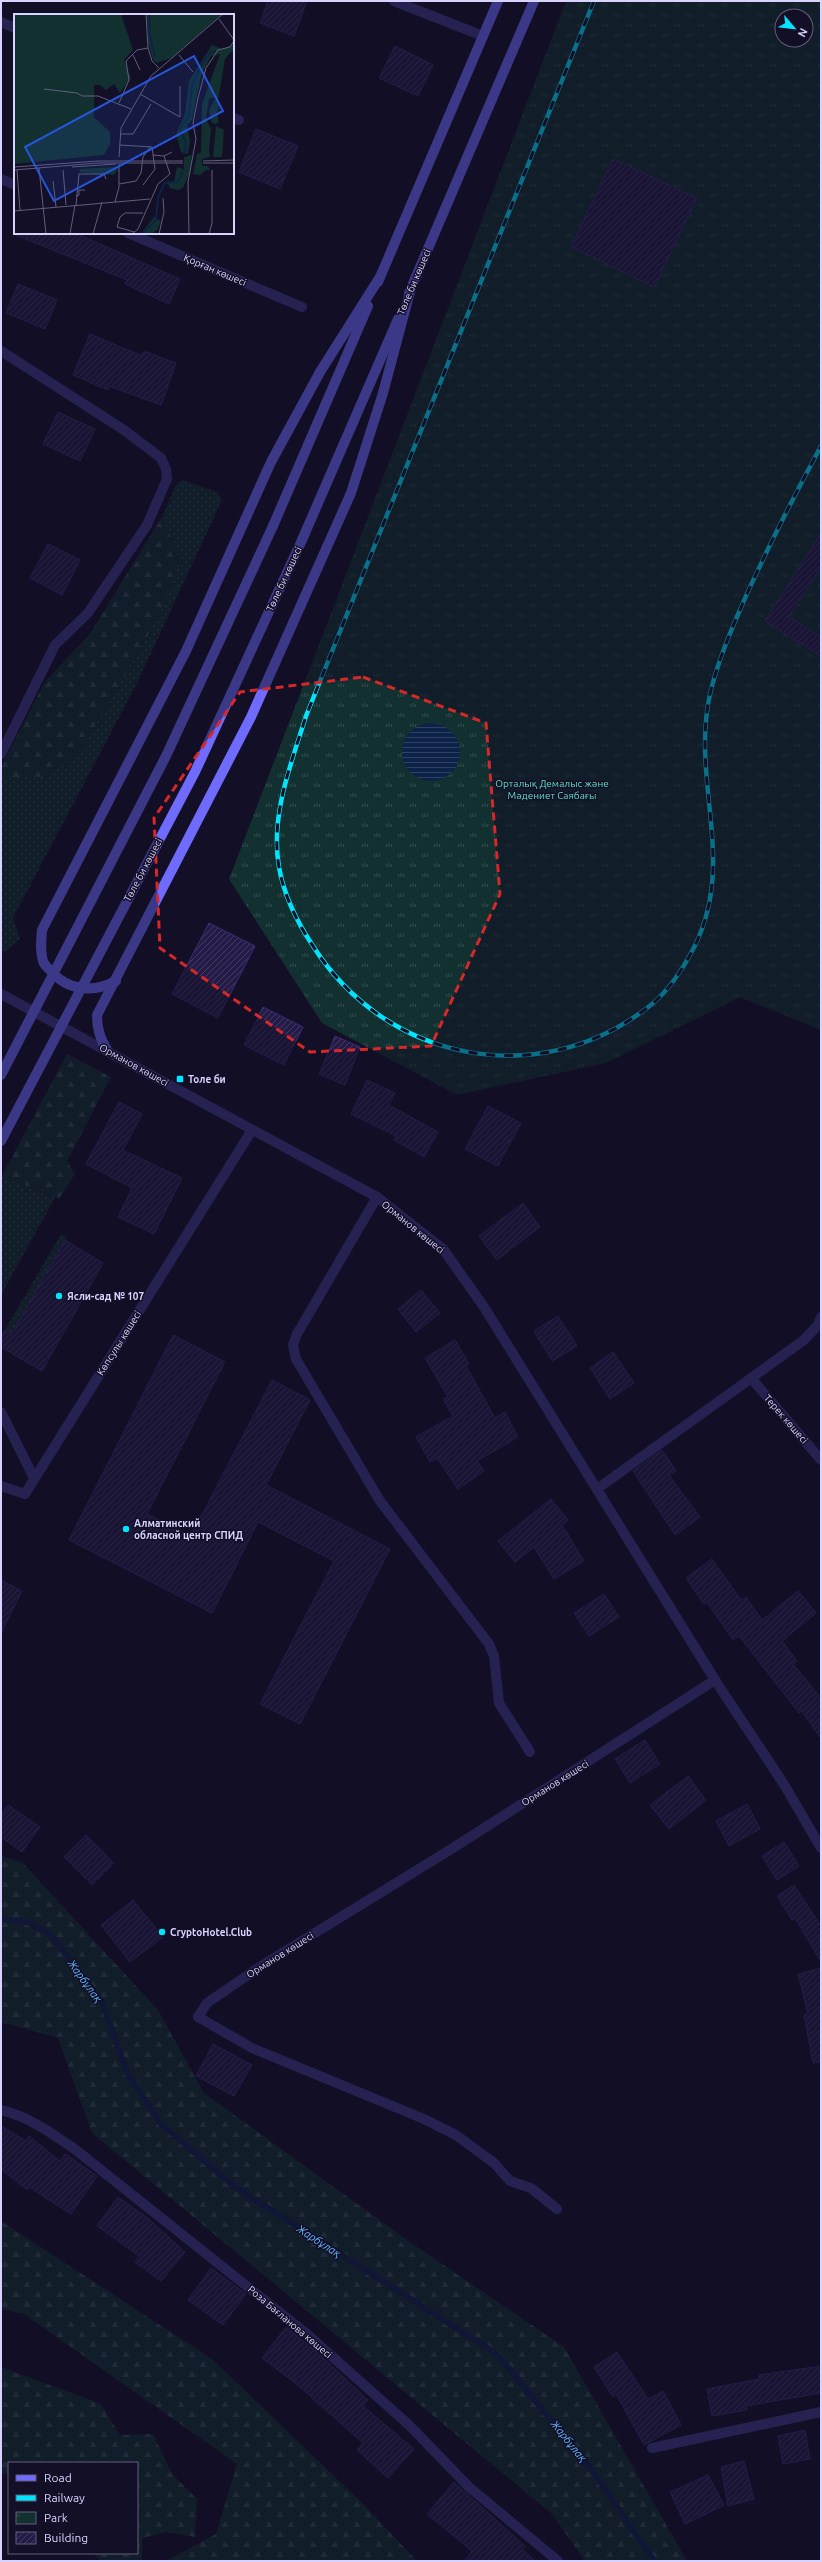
<svg xmlns="http://www.w3.org/2000/svg" width="822" height="2562" font-family="Ubuntu,sans-serif">
<style>
.grass{fill:url(#grass-dots)}
.forest{fill:url(#forest-firs)}
.park{fill:url(#park-tufts);fill-rule:evenodd}
.water{fill:url(#water-rules)}
.lines{fill:none;stroke-linecap:round;stroke-linejoin:round}
.stream{stroke:#0c2248;stroke-width:6}
.building{fill:url(#building-hatch);stroke:#3b2d73}
.minor{stroke:#3d3a85;stroke-width:10}
.tertiary{stroke:#3d3a85;stroke-width:10}
.secondary{stroke:#6f6bff;stroke-width:10}
.rail-casing{stroke:#00e5ff;stroke-width:4.5}
.rail{stroke:#130f26;stroke-width:3;stroke-dasharray:9;stroke-linecap:butt}
.secondary-bridge{stroke:#6f6bff;stroke-width:10}
.marked{fill:none;stroke:#d62828;stroke-width:3;stroke-dasharray:8 5;stroke-linejoin:round}
.poi-dot{fill:#00e5ff;stroke:#130f26;stroke-width:1.5}
.labels{text-anchor:middle;dominant-baseline:central;stroke-width:3;stroke-linejoin:round;paint-order:stroke}
.street-label{font-size:10px;fill:#d9d4ff;stroke:#130f26}
.park-label{font-size:10px;fill:#5fe0c0;stroke:#130f26}
.poi-label{font-size:10px;font-weight:bold;fill:#d9d4ff;stroke:#130f26;text-anchor:start}
.water-label{font-size:11px;font-style:italic;fill:#62b6ff;stroke:#130f26}
.inset-river{fill:none;stroke:#0c2248;stroke-width:2}
.inset-road{fill:none;stroke:#625e7d;stroke-width:1}
.view{fill:#2655da;fill-opacity:0.15;stroke:#2655da;stroke-width:2}
.inset-edge{fill:none;stroke:#d9d4ff;stroke-width:2}
</style>
<defs>
<pattern id="grass-dots" width="8" height="8" patternUnits="userSpaceOnUse"><rect width="8" height="8" fill="#12302f"/><path d="M2 2h.1M6 6h.1" fill="none" stroke="#344d4e" stroke-width="1.8" stroke-linecap="round"/></pattern>
<pattern id="forest-firs" width="22" height="20" patternUnits="userSpaceOnUse"><rect width="22" height="20" fill="#12302f"/><path d="M5 1l3.5 6h-7zM16 11l3.5 6h-7z" fill="#344d4e"/></pattern>
<pattern id="park-tufts" width="24" height="20" patternUnits="userSpaceOnUse"><rect width="24" height="20" fill="#12302f"/><path d="M3 7l-1-3M5 7V3M7 7l1-3M15 17l-1-3M17 17v-4M19 17l1-3" fill="none" stroke="#344d4e"/></pattern>
<pattern id="water-rules" width="6" height="5" patternUnits="userSpaceOnUse"><rect width="6" height="5" fill="#0c2248"/><path d="M0 2.5h6" fill="none" stroke="#2f4163"/></pattern>
<pattern id="building-hatch" width="6" height="6" patternUnits="userSpaceOnUse"><rect width="6" height="6" fill="#241b47"/><path d="M-1 1l2-2M0 6l6-6M5 7l2-2" fill="none" stroke="#433b63"/></pattern>
</defs>
<rect width="100%" height="100%" fill="#130f26"/>
<!-- grass -->
<g class="grass">
<path d="M182,480l35,12 5,8 -85,183 -124,235 7,21 -15,12h-4v-184l44,-85 45,-48 72,-117 14,-32z"/>
<path d="M2,1176l53,22 -54,97v-117z"/>
<path d="M61,1234l6,3 -54,95 -8,-2z"/>
</g>
<!-- forest -->
<g class="forest">
<path d="M162,517l19,43 -19,50 -83,145 -37,22 -41,1v-11l44,-85 45,-48z"/>
<path d="M67,1054l44,23 -44,84 8,13 -16,25 -57,-23z"/>
<path d="M1,1856l21,6 136,148 46,83 203,147 157,107 123,214h-102l-33,-47 -460,-381 -34,-95 -57,-16z"/>
<path d="M1,2221l211,138 151,145 54,57h-251l50,-27 21,-70 -213,-150 -23,-5z"/>
<path d="M1,2367l100,37 19,31 33,-1 19,40 25,25 -2,38 -29,-5 -24,6v23h-40l-10,-8h45v-90h-128v12l-8,-2z"/>
</g>
<!-- park -->
<path class="park" d="M566,1h255v1029l-81,-33 -134,66 -149,32 -135,-72 -93,-144zM782,16h24v24h-24z"/>
<!-- water -->
<circle class="water" cx="431" cy="752" r="29"/>
<g class="lines">
<!-- stream -->
<path class="stream" d="M1,1919l27,3 24,14 50,66 25,71 34,51 74,63 262,167 95,116 62,91"/>
</g>
<!-- building -->
<g class="building">
<path d="M268,1h39l-13,35 -34,-13z"/>
<path d="M395,46l38,19 -15,31 -39,-18z"/>
<path d="M256,129l42,17 -18,43 -41,-17z"/>
<path d="M613,159l84,39 -43,89 -83,-40z"/>
<path d="M75,233l105,46 -11,25 -44,-20 2,-4 -114,-46z"/>
<path d="M18,284l39,16 -12,29 -39,-16z"/>
<path d="M90,334l52,22 2,-5 32,12 -15,42 -52,-19 -1,4 -35,-15z"/>
<path d="M58,412l37,17 -15,32 -37,-17z"/>
<path d="M821,533v34l-32,50 32,20v19l-56,-35z"/>
<path d="M48,544l32,16 -18,35 -32,-17z"/>
<path d="M209,923l46,23 -37,72 -46,-24z"/>
<path d="M263,1007l40,20 -19,38 -40,-20z"/>
<path d="M335,1036l25,11 -15,38 -26,-11z"/>
<path d="M367,1080l28,13 -6,12 49,27 -14,25 -30,-17 2,-4 -45,-22z"/>
<path d="M119,1102l23,12 -19,36 59,28 -28,56 -36,-17 14,-29 -46,-24z"/>
<path d="M488,1106l33,17 -23,43 -33,-17z"/>
<path d="M523,1203l17,24 -43,33 -18,-24z"/>
<path d="M65,1240l38,23 -61,108 -41,-24v-10l4,-7 8,2z"/>
<path d="M421,1290l19,23 -24,19 -18,-23z"/>
<path d="M558,1316l19,30 -25,15 -18,-30z"/>
<path d="M173,1335l52,27 -78,152 44,22 81,-156 38,20 -44,85 124,64 -90,175 -40,-20 74,-143 -76,-39 -46,91 -143,-73z"/>
<path d="M455,1340l14,24 -3,2 29,52 10,-6 13,25 -41,24 7,10 -26,18 -21,-31 -7,4 -14,-25 37,-21 -10,-17 5,-2 -23,-39z"/>
<path d="M613,1352l21,31 -24,16 -20,-31z"/>
<path d="M662,1450l14,21 -7,4 31,42 -25,18 -42,-64z"/>
<path d="M551,1499l17,21 -6,5 22,36 -30,18 -20,-32 -19,15 -17,-21z"/>
<path d="M712,1559l29,41 5,-3 16,23 36,-29 18,22 -34,28 15,20 -4,3 28,34v41l-19,-28 -3,2 -60,-77 -6,4 -26,-38 -3,2 -18,-26z"/>
<path d="M1,1580l21,11 -21,42z"/>
<path d="M604,1594l15,23 -30,19 -15,-23z"/>
<path d="M645,1740l15,24 -30,19 -15,-24z"/>
<path d="M688,1776l18,24 -37,29 -19,-24z"/>
<path d="M747,1804l13,25 -31,17 -13,-25z"/>
<path d="M8,1805l32,22 -18,25 -21,-15v-23z"/>
<path d="M86,1835l28,28 -22,22 -28,-28z"/>
<path d="M784,1842l15,24 -22,14 -15,-24z"/>
<path d="M794,1885l27,41v36l-26,-44 -3,2 -15,-24z"/>
<path d="M133,1900l30,37 -33,25 -29,-37z"/>
<path d="M821,1968v94l-8,1 -9,-48 4,-1 -10,-40z"/>
<path d="M213,2044l39,21 -18,31 -38,-20z"/>
<path d="M1,2126l25,15 3,-5 31,25 5,-7 32,22 -26,38 -42,-27 -2,3 -26,-21z"/>
<path d="M118,2197l31,22 36,33 -24,29 -26,-19 4,-6 -42,-30z"/>
<path d="M211,2268l35,26 -23,31 -35,-25z"/>
<path d="M286,2327l31,25 51,48 -5,6 51,43 -26,29 -31,-28 6,-7 -69,-61 -32,-24z"/>
<path d="M617,2352l31,47 15,-8 18,34 -37,20 -28,-51 -3,3 -19,-30z"/>
<path d="M821,2366v27l-75,13 1,4 -35,6 -5,-27 53,-10 -1,-4z"/>
<path d="M805,2430l5,29 -27,5 -5,-28z"/>
<path d="M744,2461l10,38 -26,7 -7,-39z"/>
<path d="M708,2475l16,30 -39,19 -15,-32z"/>
<path d="M454,2482l71,64 -3,3 13,12h-71l8,-10 -45,-37z"/>
</g>
<g class="lines">
<!-- minor -->
<g class="minor">
<path d="M394,1l89,35"/>
<path d="M1,22l14,6"/>
<path d="M233,118l6,2"/>
<path d="M1,179l14,6"/>
<path d="M128,233l174,74"/>
<path d="M1,351l123,79 37,28 5,11 1,10 -20,46 -59,88 -33,32 -54,109"/>
<path d="M377,1197l-80,137 -4,11 3,14 84,142 109,143 5,12 5,47 31,49"/>
<path d="M751,1378l70,82"/>
<path d="M1,1412l33,66"/>
<path d="M1,1486l24,8 227,-364"/>
<path d="M597,1489l207,-149 14,-15 3,-8"/>
<path d="M1,2110c27,6 52,24 75,40l232,185 101,90 60,62 89,74"/>
<path d="M557,2209l-26,-21 -21,-7 -16,-18 -38,-28 -32,-16 -172,-71 -54,-31 9,-14 51,-35 195,-120 262,-168"/>
<path d="M652,2448l169,-36"/>
</g>
<!-- tertiary -->
<path class="tertiary" d="M1,994l376,203 66,52 41,58 231,373 70,106 36,62"/>
<!-- secondary -->
<g class="secondary">
<path d="M378,282l120,-281"/>
<path d="M409,293l125,-292"/>
<path d="M273,526l95,-220"/>
<path d="M302,540l96,-221"/>
<path d="M116,981c-23,12 -48,10 -65,-10 -3,-3 -7,-6 -8,-10 -3,-10 -2,-20 -1,-31l144,-279 85,-189 49,-90 60,-95"/>
<path d="M107,1050c-7,-12 -10,-21 -10,-35l154,-298 100,-224 32,-100 28,-105"/>
</g>
<defs>
<path id="rail" d="M594,1l-288,715c-15,48 -36,100 -27,151 5,29 18,55 34,79 73,115 224,146 334,62 19,-14 32,-33 43,-53 50,-89 0,-170 20,-261 8,-34 22,-66 36,-98 23,-51 48,-100 75,-150"/>
</defs>
<!-- rail casing -->
<use href="#rail" class="rail-casing"/>
<!-- rail -->
<use href="#rail" class="rail"/>
<!-- secondary-bridge -->
<g class="secondary-bridge">
<path d="M1,1075l165,-319 107,-230"/>
<path d="M1,1141l194,-369 107,-232"/>
</g>
</g>
<!-- marked area -->
<path d="M0 0H822V2562H0ZM363,677l123,46 14,171 -69,152 -121,6 -150,-104 -6,-130 86,-126z" fill="#130f26" fill-opacity=".55" fill-rule="evenodd"/>
<path class="marked" d="M363,677l123,46 14,171 -69,152 -121,6 -150,-104 -6,-130 86,-126z"/>
<!-- markers -->
<g class="poi-dot">
<rect x="176" y="1075" width="8" height="8" rx="2"/>
<circle cx="59" cy="1296" r="4"/>
<circle cx="126" cy="1529" r="4"/>
<circle cx="162" cy="1932" r="4"/>
</g>
<g class="labels">
<!-- street labels -->
<g class="street-label">
<text transform="translate(215 270) rotate(23)">Қорған көшесі</text>
<text transform="translate(414 282) rotate(-67)">Төле би көшесі</text>
<text transform="translate(284 579) rotate(-65)">Төле би көшесі</text>
<text transform="translate(143 870) rotate(-62)">Төле би көшесі</text>
<text transform="translate(134 1065) rotate(29)">Орманов көшесі</text>
<text transform="translate(413 1227) rotate(39)">Орманов көшесі</text>
<text transform="translate(119 1343) rotate(-58)">Көпсулы көшесі</text>
<text transform="translate(786 1419) rotate(49)">Терек көшесі</text>
<text transform="translate(555 1783) rotate(-32)">Орманов көшесі</text>
<text transform="translate(280 1955) rotate(-32)">Орманов көшесі</text>
<text transform="translate(290 2322) rotate(40)">Роза Бағланова көшесі</text>
</g>
<!-- park labels -->
<g class="park-label">
<text x="552" y="783">Орталық Демалыс және<tspan x="552" dy="12">Мәдениет Саябағы</tspan></text>
</g>
<!-- poi labels -->
<g class="poi-label">
<text x="188" y="1079">Толе би</text>
<text x="67" y="1296">Ясли-сад № 107</text>
<text x="134" y="1523">Алматинский<tspan x="134" dy="12">обласной центр СПИД</tspan></text>
<text x="170" y="1932">CryptoHotel.Club</text>
</g>
<!-- water labels -->
<g class="water-label">
<text transform="translate(85 1981) rotate(54)">Жарбұлақ</text>
<text transform="translate(319 2241) rotate(33)">Жарбұлақ</text>
<text transform="translate(569 2441) rotate(51)">Жарбұлақ</text>
</g>
</g>
<!-- overview -->
<g transform="translate(14 14)">
<rect width="220" height="220" fill="#130f26"/>
<path d="M133,0h75l-51,44 -14,5 -4,-3 -5,-18zM195,135l1,8 -8,2v7h6l2,4h-4l-6,5 -7,-1 4,-20zM178,141l-2,16 -6,-2v-12zM101,153l3,3 -4,5 -34,-3 -1,-3z" fill="#12302f"/>
<path d="M134,0h52l1,12 -11,8 -5,6 1,4 -10,10 -17,3 -10,-18zM220,30v5l-9,10 -7,41 -4,-3 -5,2 -3,19 5,12 -2,19 -8,4 1,-49 18,-50 -9,2 -10,20 -9,44 -5,5 3,16 -2,13 -7,-2 -5,-18 9,-20 4,-33 23,-36 10,4zM201,85l5,4 -3,10 2,9 -4,2 -4,-2 -2,-12zM202,112l8,4 -2,27h-9zM163,153l13,4 -7,17 -5,2 -8,-2 -3,-7 7,1zM140,203l7,4 -4,9 -6,4h-10z" fill="#12302f"/>
<path d="M0,0h107l12,36 -9,10 7,18 -11,15 -6,-9 -8,6 -6,-5h-6v32l16,15v12l-6,11 -90,9z" fill="#12302f"/>
<path d="M38,27l31,3 -4,43 -31,-3z" fill="#12302f"/>
<path class="inset-river" d="M136,0l-1,17 6,26M170,140l2,-11 -6,-14 9,-13 3,-31 11,-23 7,-9 5,-2M128,220l14,-14 2,-22 6,-14 4,-2 8,1 5,-6 1,-7"/>
<path class="inset-road" d="M132,0l2,34 4,13 7,7M205,5l15,21M119,41l7,15M165,41l14,17M30,75l33,4 5,3h16l33,13M126,80l40,23v-31M105,89l10,-23 -3,-19 11,-11 11,-2M106,120h13l18,-30M106,131l32,2 3,22 -12,16M139,141l11,1 8,-4M105,143l2,-29 30,-52 72,-62M189,147l31,-1M189,149h31M0,153l84,-6h85M58,153l44,-3M25,154l7,66M0,156l84,-7h85M3,156l3,40M49,156l3,35M39,167l3,26M105,170l17,-3 5,-8 2,-16 7,-10M62,182l3,-1v-5h6M101,188l4,-15v-23M62,191l3,-31h25l2,5M0,197l136,-12M120,218l-17,-5 3,-10 5,-4h18M56,220l5,-29M79,220l9,-32M118,220l6,-5 20,-45 12,-10 -6,-18M145,220l5,-22 -1,-14M175,220l-1,-52 8,-43 -3,-16 5,-25 8,-30 12,-18 12,-3 4,-6M195,220l3,-11v-53"/>
<path class="view" d="M180,42l29,55 -169,90 -29,-54z"/>
<rect width="220" height="220" class="inset-edge"/>
</g>
<!-- border -->
<rect width="822" height="2562" fill="none" stroke="#d9d4ff" stroke-width="4"/>
<!-- legend -->
<rect x="8" y="2462" width="130" height="92" fill="#130f26" stroke="#625e7d"/>
<rect x="16" y="2475" width="20" height="6" fill="#6f6bff" stroke="#625e7d"/>
<text x="44" y="2482" font-size="12" fill="#d9d4ff">Road</text>
<rect x="16" y="2495" width="20" height="6" fill="#00e5ff" stroke="#625e7d"/>
<text x="44" y="2502" font-size="12" fill="#d9d4ff">Railway</text>
<rect x="16" y="2512" width="20" height="12" fill="url(#park-tufts)" stroke="#625e7d"/>
<text x="44" y="2522" font-size="12" fill="#d9d4ff">Park</text>
<rect x="16" y="2532" width="20" height="12" fill="url(#building-hatch)" stroke="#625e7d"/>
<text x="44" y="2542" font-size="12" fill="#d9d4ff">Building</text>
<!-- north arrow -->
<g transform="translate(794 28) rotate(118)"><circle r="19" fill="#130f26" stroke="#625e7d"/>
<path d="M0-3L7 15L0 10L-7 15Z" fill="#00e5ff"/>
<text y="-6" font-size="11" font-weight="bold" text-anchor="middle" fill="#d9d4ff">N</text>
</g>
</svg>
